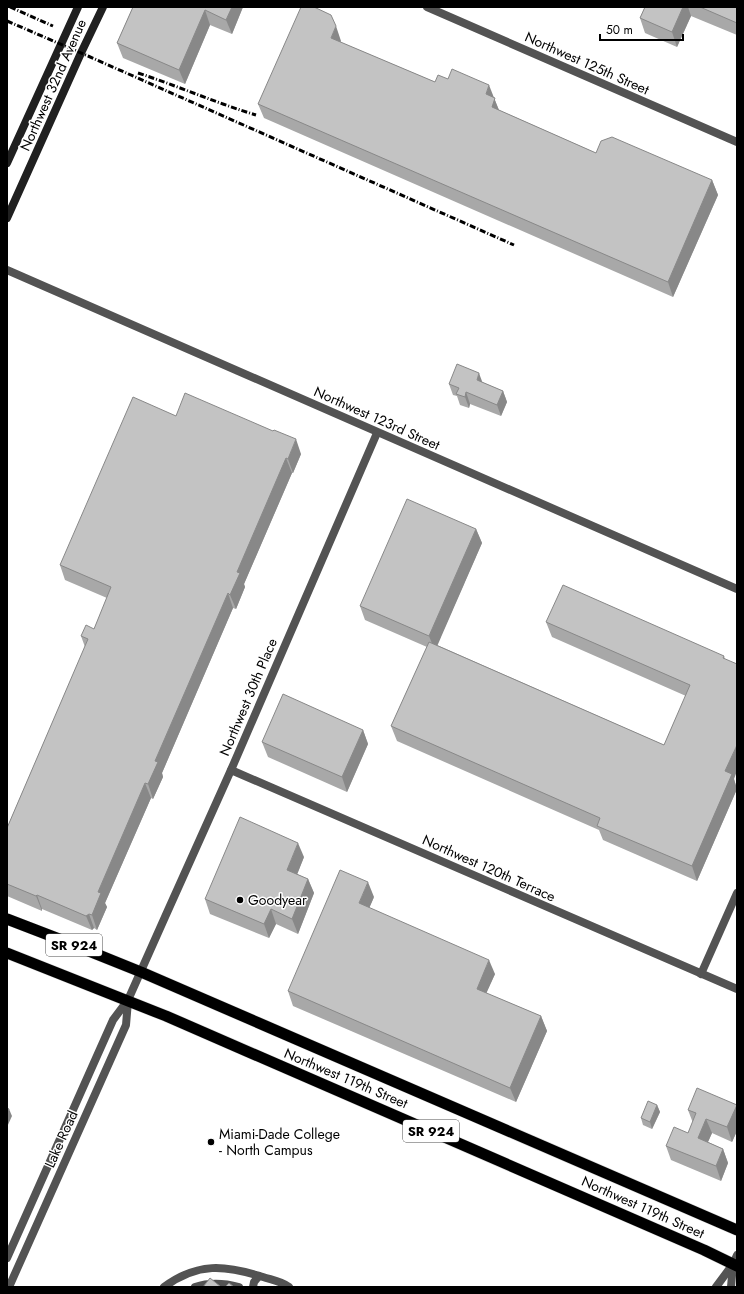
<svg xmlns="http://www.w3.org/2000/svg" width="744" height="1294" font-family="Jost,sans-serif">
<style>
.lines{fill:none;stroke-linecap:round;stroke-linejoin:round}
.trunk-casing{stroke:#dbdbdb;stroke-width:12}
.minor{stroke:#535353;stroke-width:8}
.secondary{stroke:#202020;stroke-width:8}
.trunk{stroke:#000;stroke-width:11}
.rail{stroke:#000;stroke-width:3;stroke-dasharray:6 2 1 2;stroke-linecap:butt}
.wall{fill:#a8a8a8}
.shaded-wall{fill:#888}
.building{fill:#c3c3c3;stroke:#888}
.poi-dot{fill:#000;stroke:#fff;stroke-width:1.5}
.labels{text-anchor:middle;dominant-baseline:central;stroke-width:3;stroke-linejoin:round;paint-order:stroke}
.shield{fill:#fff;stroke:#4c4c4c;stroke-width:1}
.shield-label{font-size:13px;font-weight:bold;fill:#000}
.street-label{font-size:14px;fill:#000;stroke:#fff}
.poi-label{font-size:14px;fill:#000;stroke:#fff;text-anchor:start}
</style>
<rect width="100%" height="100%" fill="#fff"/>
<g class="lines">
<defs>
<g id="trunk">
<path d="M7,919l52,20 82,33 596,258"/>
<path d="M7,953l159,63 538,234 33,16"/>
</g>
</defs>
<!-- trunk casing -->
<use href="#trunk" class="trunk-casing"/>
<!-- minor -->
<g class="minor">
<path d="M427,7l310,135"/>
<path d="M7,270l730,319"/>
<path d="M231,770l506,219"/>
<path d="M701,974l36,-81"/>
<path d="M7,1258l106,-238 15,-20 37,-83 66,-147 146,-337"/>
<path d="M9,1287l117,-262 2,-24"/>
<path d="M164,1287c34,-25 61,-22 99,-10 9,3 18,4 26,10"/>
<path d="M195,1287c15,-5 29,-4 44,0"/>
<path d="M253,1287l1,-5 5,-6"/>
<path d="M716,1287l17,-23 4,-9"/>
<path d="M731,1287l2,-23"/>
</g>
<!-- secondary -->
<g class="secondary">
<path d="M7,163l71,-156"/>
<path d="M7,218l74,-165 22,-46"/>
</g>
<!-- trunk -->
<use href="#trunk" class="trunk"/>
<!-- rail -->
<g class="rail">
<path d="M10,7l43,19"/>
<path d="M7,21l81,35 426,189"/>
<path d="M138,73c40,13 78,30 118,42"/>
</g>
</g>
<!-- wall -->
<g class="wall">
<path d="M133,7h110l-11,27 -22,-9 -25,59 -62,-26 -6,-15z"/>
<path d="M645,7h92v28l-46,-19 -14,31 -32,-14 -5,-15z"/>
<path d="M341,41l-1,1 95,40 59,16 5,12 97,43 116,27 6,15 -45,102 -409,-179 -6,-14z"/>
<path d="M482,382l21,9 4,11 -6,14 -31,-12 -1,4 -9,-3 -3,-9 -4,-1 -4,-11z"/>
<path d="M176,416l125,38 -8,19h-1l-48,111 1,3 -9,22 -3,-1 -71,165 1,4 -10,22 -2,-1 -46,105 2,4 -10,23 -3,-2 -2,2 -50,-21v2l-35,-15v-68l78,-181 -4,-11 13,-7 13,-31 -42,-18 -5,-15z"/>
<path d="M476,529l6,14 -45,102 227,100 22,-49 -134,-59 -6,-15 178,34 1,3 9,120 3,10 -40,92 -94,-41 -4,-10 -202,-89 -6,-15 36,-79 -62,-27 -5,-14z"/>
<path d="M363,730l5,14 -21,48 -79,-35 -6,-15z"/>
<path d="M304,857l-7,17 11,5 6,14 -16,41 -22,-10 -7,14 -59,-24 -5,-15z"/>
<path d="M374,897l-5,11 126,66 -9,19 55,23 6,15 -31,71 -223,-96 -5,-15z"/>
<path d="M657,1105l3,7 -8,17 -9,-4 -2,-7z"/>
<path d="M737,1105v26l-5,11 -20,-9 -4,9 15,7 5,14 -7,18 -50,-21 -5,-14 22,-13 5,-10 -5,-13z"/>
</g>
<!-- shaded-wall -->
<g class="shaded-wall">
<path d="M232,7h11l-11,27 -6,-14z"/>
<path d="M683,7h5l3,9 -14,31 -5,-15z"/>
<path d="M205,10l5,15 -25,59 -6,-14z"/>
<path d="M336,26l5,15 -5,12 -5,-15z"/>
<path d="M489,85l11,28 -3,8 -11,-27z"/>
<path d="M712,180l6,15 -45,102 -5,-15z"/>
<path d="M479,373l4,11 -6,-4z"/>
<path d="M503,391l4,11 -6,14 -4,-11z"/>
<path d="M466,392l4,12 -1,4 -4,-11z"/>
<path d="M296,439l5,15 -8,19 -5,-14z"/>
<path d="M286,458l6,15 -48,111 1,3 -9,22 -6,-14 7,-23z"/>
<path d="M476,529l6,14 -47,108 -6,-15z"/>
<path d="M228,593l5,15 -71,165 1,4 -10,22 -5,-15 7,-23z"/>
<path d="M363,730l5,14 -21,48 -5,-15z"/>
<path d="M737,745v26l-3,8 3,10 -40,92 -5,-15 33,-95z"/>
<path d="M145,783l6,15 -46,105 2,4 -10,23 -5,-15 6,-23z"/>
<path d="M298,843l6,14 -11,28 -6,-15z"/>
<path d="M308,879l6,14 -16,41 -6,-15z"/>
<path d="M368,882l6,15 -9,21 -6,-15z"/>
<path d="M37,895l5,14v2l-6,-15z"/>
<path d="M271,909l5,15 -7,14 -5,-14z"/>
<path d="M89,914l5,14 -2,2 -6,-14z"/>
<path d="M489,960l6,14 -13,29 -5,-14z"/>
<path d="M541,1016l6,15 -31,71 -6,-14z"/>
<path d="M657,1105l3,7 -8,17 -2,-7z"/>
<path d="M737,1105v26l-5,11 -5,-15z"/>
<path d="M9,1109l3,7 -5,11v-14z"/>
<path d="M706,1119l6,14 -9,20 -5,-15z"/>
<path d="M723,1149l5,14 -7,18 -5,-15z"/>
</g>
<!-- building -->
<g class="building">
<path d="M133,7h99l-6,13 -21,-10 -26,60 -62,-27z"/>
<path d="M301,7h13l17,8 5,11 -5,12 104,44 3,-7 10,4 4,-10 23,10 14,6 -3,9 9,4 -3,9 104,46 5,-12 11,-4 100,43 -44,102 -410,-178z"/>
<path d="M645,7h38l-11,25 -32,-14z"/>
<path d="M700,7h37v16z"/>
<path d="M457,364l22,9 -2,7 26,11 -6,14 -31,-13 -1,5 -9,-3 3,-6 -10,-4z"/>
<path d="M185,393l88,38 1,-1 22,9 -8,20 -2,-1 -49,114 3,1 -10,22 -2,-2 -73,168 3,1 -10,22 -3,-1 -47,109 3,1 -9,22 -3,-1 -3,2 -49,-21 -1,1 -29,-12v-56l81,-189 -7,-3 5,-11 8,4 17,-42 -51,-22 73,-168 43,19z"/>
<path d="M407,499l69,30 -47,107 -69,-30z"/>
<path d="M563,585l161,71 -1,2 14,6v81l-12,26 7,3 -40,92 -95,-40 3,-8 -209,-92 38,-84 235,103 26,-60 -144,-63z"/>
<path d="M283,694l80,36 -21,47 -80,-35z"/>
<path d="M240,817l58,26 -11,27 21,9 -16,40 -21,-10 -7,15 -59,-25z"/>
<path d="M340,870l28,12 -9,21 130,57 -12,29 64,27 -31,72 -222,-97z"/>
<path d="M697,1088l40,17 -10,22 -21,-8 -8,19 25,11 -7,17 -50,-20 8,-19 14,6 8,-20 -8,-3z"/>
<path d="M648,1101l9,4 -7,17 -9,-4z"/>
<path d="M7,1108l2,1 -2,4z"/>
<path d="M210,1278l11,9h-18z"/>
<path d="M229,1283l5,4h-9z"/>
</g>
<!-- markers -->
<g class="poi-dot">
<circle cx="240" cy="900" r="4"/>
<circle cx="211" cy="1142" r="4"/>
</g>
<g class="labels">
<!-- shield labels -->
<g class="shield">
<rect x="46" y="934" width="56" height="22" rx="3"/>
<rect x="403" y="1120" width="56" height="22" rx="3"/>
</g>
<g class="shield-label">
<text x="74" y="945">SR 924</text>
<text x="431" y="1131">SR 924</text>
</g>
<!-- street labels -->
<g class="street-label">
<text transform="translate(587 63) rotate(24)">Northwest 125th Street</text>
<text transform="translate(53 85) rotate(-66)">Northwest 32nd Avenue</text>
<text transform="translate(377 418) rotate(24)">Northwest 123rd Street</text>
<text transform="translate(248 697) rotate(-67)">Northwest 30th Place</text>
<text transform="translate(489 868) rotate(24)">Northwest 120th Terrace</text>
<text transform="translate(346 1078) rotate(23)">Northwest 119th Street</text>
<text transform="translate(61 1139) rotate(-66)">Lake Road</text>
<text transform="translate(643 1207) rotate(24)">Northwest 119th Street</text>
</g>
<!-- poi labels -->
<g class="poi-label">
<text x="248" y="900">Goodyear</text>
<text x="219" y="1134">Miami-Dade College<tspan x="219" dy="16">- North Campus</tspan></text>
</g>
</g>
<!-- border -->
<rect width="744" height="1294" fill="none" stroke="#000000" stroke-width="16"/>
<!-- scale -->
<path d="M600 34v6h83v-6" fill="none" stroke="#000000" stroke-width="2"/>
<text x="606" y="34" font-size="12" fill="#000000" stroke="#ffffff" stroke-width="3" paint-order="stroke">50 m</text>
</svg>
